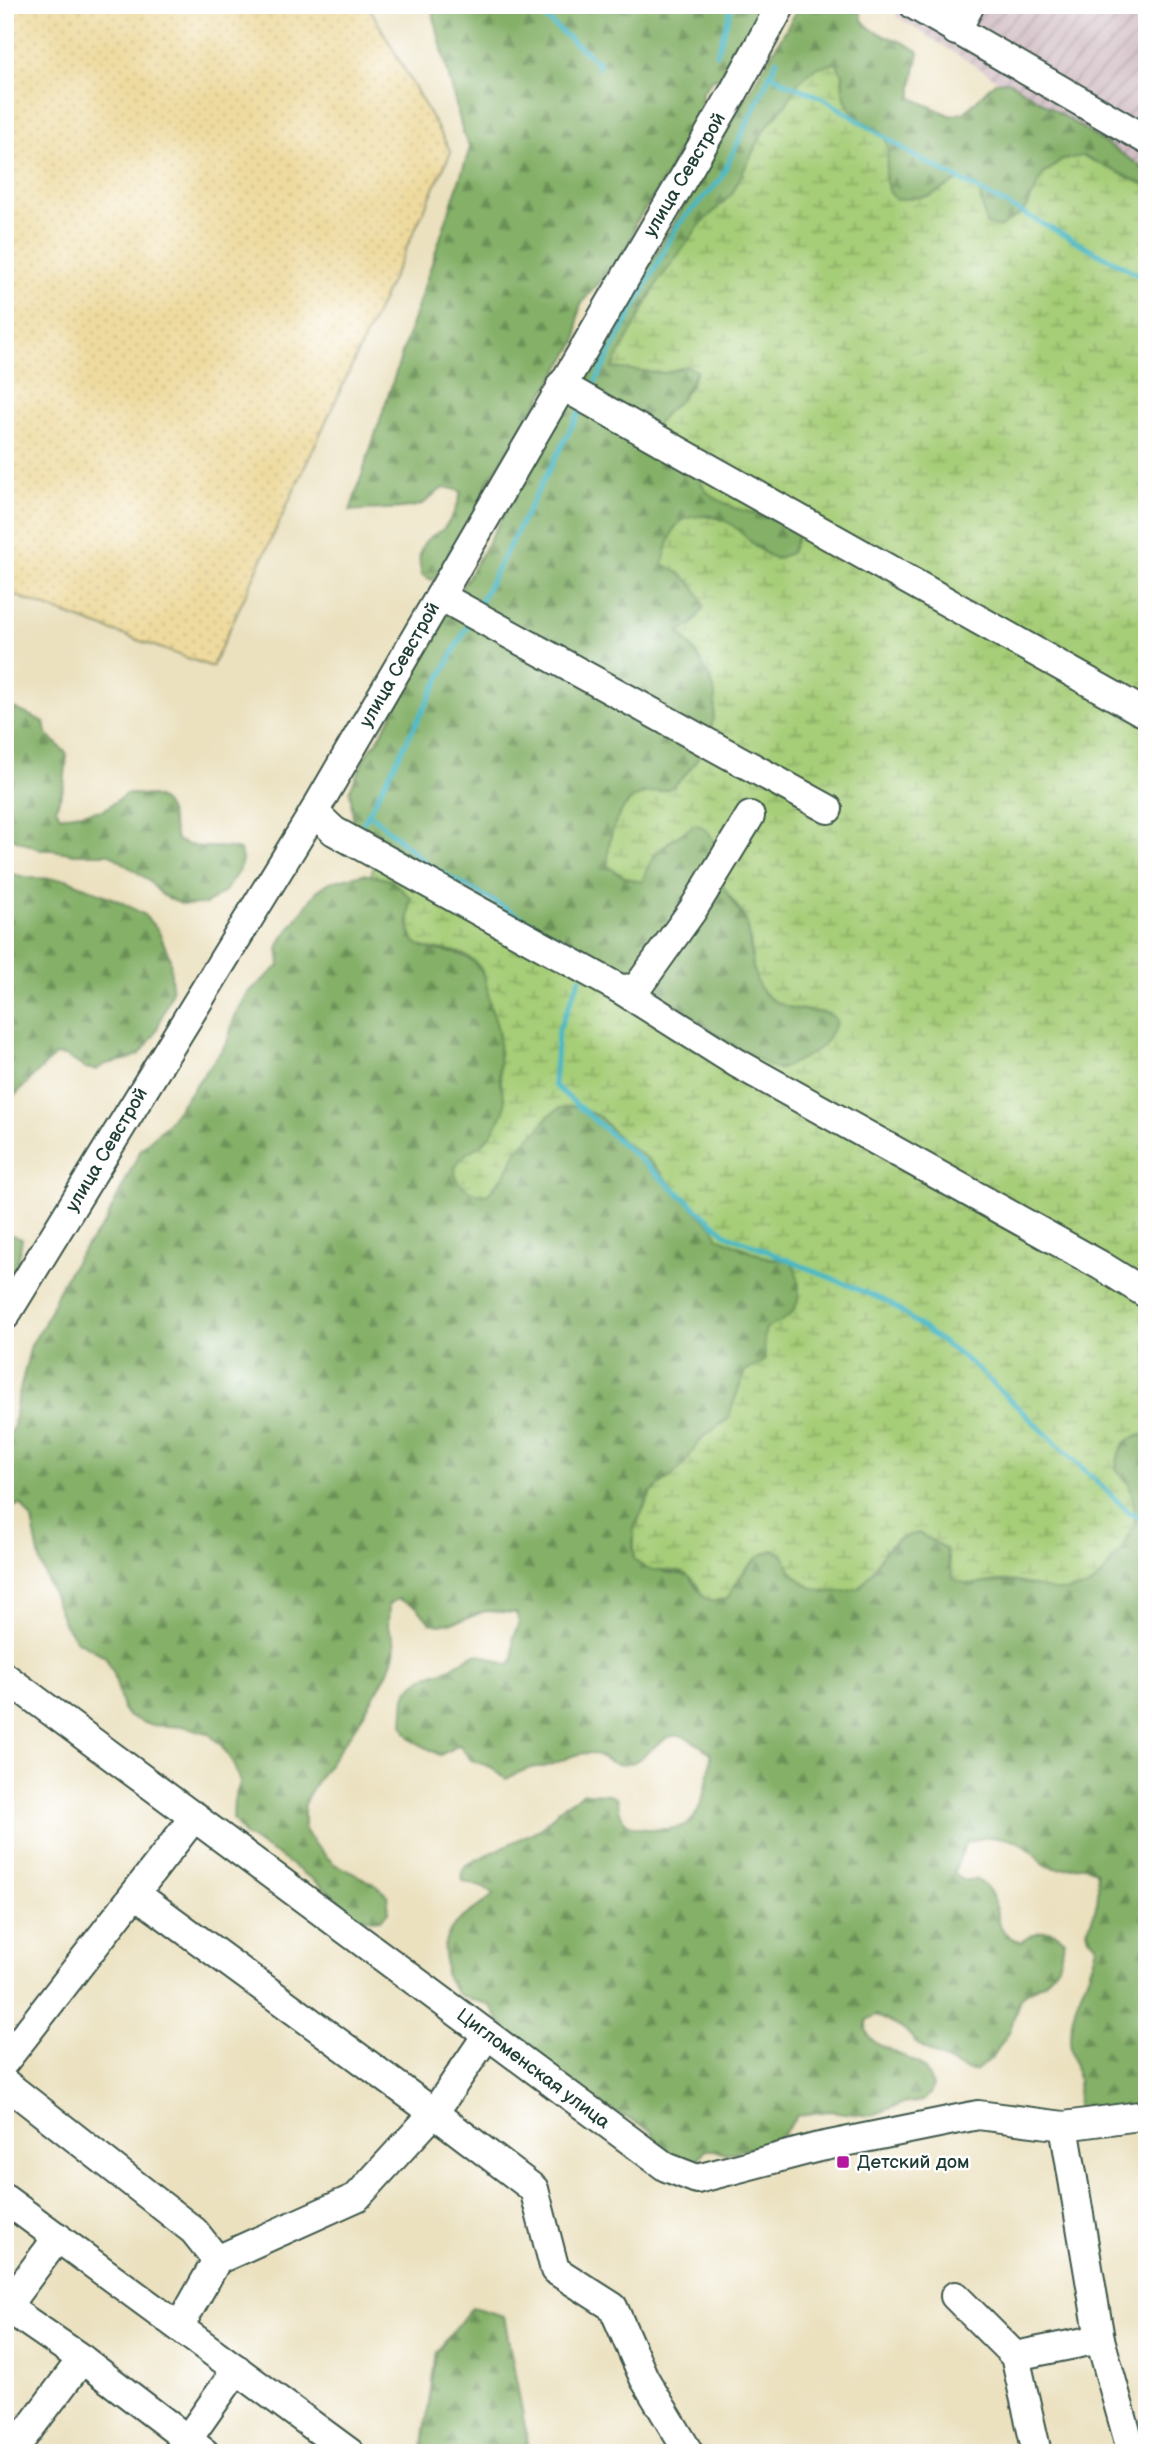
<svg xmlns="http://www.w3.org/2000/svg" width="1152" height="2458" font-family="'Balsamiq Sans',sans-serif">
<style>
.industrial{fill:url(#industrial-furrows)}
.forest{fill:url(#forest-firs);stroke:#52764e;stroke-width:2}
.wetland{fill:url(#wetland-marsh);stroke:#628556;stroke-width:2}
.sand{fill:url(#sand-dots);stroke:#868c69;stroke-width:2}
.lines{fill:none;stroke-linecap:round;stroke-linejoin:round}
.stream{stroke:#4ab8c4;stroke-width:5}
.minor-casing{stroke:#3e5649;stroke-width:32}
.minor{stroke:#fff;stroke-width:28}
.poi-dot{fill:#b5179e;stroke:#fff;stroke-width:2.5}
.labels{text-anchor:middle;dominant-baseline:central;stroke-width:5;stroke-linejoin:round;paint-order:stroke}
.street-label{font-size:19px;fill:#1f3d34;stroke:#fff}
.poi-label{font-size:19px;fill:#1f3d34;stroke:#fff;text-anchor:start}
</style>
<defs>
<pattern id="industrial-furrows" width="10" height="10" patternUnits="userSpaceOnUse" patternTransform="scale(1.75)"><rect width="10" height="10" fill="#d2bec5"/><path d="M-1 1l2-2M0 10L10 0M9 11l2-2" fill="none" stroke="#aa9ca1"/></pattern>
<pattern id="forest-firs" width="22" height="20" patternUnits="userSpaceOnUse" patternTransform="scale(1.75)"><rect width="22" height="20" fill="#84b068"/><path d="M5 1l3.5 6h-7zM16 11l3.5 6h-7z" fill="#6b9056"/></pattern>
<pattern id="wetland-marsh" width="20" height="14" patternUnits="userSpaceOnUse" patternTransform="scale(1.75)"><rect width="20" height="14" fill="#a6cd77"/><path d="M1 5h8M5 5V1M11 12h8M15 12V8" fill="none" stroke="#87a862"/></pattern>
<pattern id="sand-dots" width="8" height="8" patternUnits="userSpaceOnUse" patternTransform="scale(1.75)"><rect width="8" height="8" fill="#eeda9e"/><path d="M2 2h.1M6 6h.1" fill="none" stroke="#ccbc89" stroke-width="1.8" stroke-linecap="round"/></pattern>
</defs>
<rect width="100%" height="100%" fill="#fff"/>
<filter id="ink" filterUnits="userSpaceOnUse"><feTurbulence type="fractalNoise" baseFrequency=".0143" numOctaves="2"/><feDisplacementMap in="SourceGraphic" scale="14" xChannelSelector="R" yChannelSelector="G"/><feConvolveMatrix kernelMatrix="1 2 1 2 8 2 1 2 1" color-interpolation-filters="sRGB"/></filter>
<filter id="wash" filterUnits="userSpaceOnUse"><feTurbulence type="fractalNoise" baseFrequency=".00686" numOctaves="4" result="noise"/><feDisplacementMap in="SourceGraphic" scale="28" xChannelSelector="R" yChannelSelector="G"/><feGaussianBlur stdDeviation="1.57" result="paint"/><feColorMatrix in="noise" values="0 0 0 0 0 0 0 0 0 0 0 0 0 0 0 0 0 1.4 0 .05"/><feComposite in="paint" operator="in"/></filter>
<g filter="url(#wash)">
<rect width="100%" height="100%" fill="#ebe1bf"/>
<!-- industrial -->
<path class="industrial" d="M901,5h246v169l-251,-158z"/>
<!-- forest -->
<g class="forest">
<path d="M431,5h340l-35,61 -14,12 -9,1 -11,13 -1,22 -6,16 -20,26 -6,16 -34,52c-5,36 -37,52 -54,81 -6,12 -1,24 -5,37l-86,137 -14,31 -7,9 -29,54 -8,7 -10,-5c-4,-13 -4,-28 7,-37 4,-4 11,-5 15,-10 8,-9 15,-23 17,-36 -23,-11 -22,3 -39,12 -11,6 -57,5 -72,7l120,-363 -7,-15z"/>
<path d="M800,5h59c2,5 1,12 4,16 12,17 39,16 56,31l-7,34v12l39,18 14,-4 30,-30 14,-1 138,89v16l-64,-30 -22,5 -18,14 -16,32 -8,8 -20,13 -13,-4 -4,-11v-13l-25,-19 -27,15 -34,4c-21,-20 -2,-40 -11,-62 -5,-12 -17,-12 -26,-19 -13,-10 -19,-30 -16,-44l-45,8 -11,20 -23,27 -32,64 -32,31 -48,67 -39,76 51,5 23,-7 10,5 -17,29 -17,15 82,96 20,5 36,12 -10,25 -15,6c-24,-9 -49,-49 -75,-43 -9,2 -18,8 -26,11l-9,23 34,43 5,14 -13,18 -13,7c12,13 35,46 36,64 2,33 -16,69 -41,90 -9,7 -20,5 -30,8 -28,7 -37,48 -36,72 10,8 21,14 34,16 12,-35 25,-38 54,-58l9,4 11,16 2,26 12,28 17,25 6,45 6,16 31,24 40,6 7,7c-5,9 -9,19 -15,26 -10,13 -37,23 -53,22l-128,-86 -287,-156 -4,-37 17,-37 10,-11 73,-134z"/>
<path d="M5,704l39,18 2,11 21,21 -3,32 -8,22 4,8 44,-6 22,-16c43,0 41,9 50,45 19,13 43,5 64,11l2,10 -3,10 -14,21 -19,13 -23,1 -21,-10 -15,-16 -37,-25h-35l-23,-4h-11l-36,-15z"/>
<path d="M5,872l24,6 37,1 55,23 22,12 15,16 12,28 2,33 -17,43 -15,20 -11,5 -23,5 -10,6 -11,-2 -19,-12 -11,-1 -50,50z"/>
<path d="M363,874l28,6 20,18c-2,11 -6,31 2,41 13,18 45,6 63,25 12,13 11,28 15,44 2,5 5,10 6,15 4,16 1,41 3,59 1,8 7,17 5,25 -2,13 -13,28 -22,36l10,46 11,-13 14,-27 20,-19 10,-14 12,-8 16,-2 24,11 14,16 33,25 54,58 41,33c10,1 17,6 26,9 7,2 16,-1 22,4 12,8 11,36 4,48 -5,9 -19,14 -28,19l-2,9 1,23 -20,10 -17,48 -26,19 -20,29 -32,26 -16,36 -1,20 31,23 24,3 10,15 37,-8 25,-27 14,-5c16,6 10,11 17,21 9,10 22,16 34,22l40,-11c12,-23 26,-45 54,-49l27,16 4,20 22,15 39,-3 42,8 48,-12 24,-35 11,-23 -8,-36 -12,-15c3,-23 8,-30 31,-34v688l-69,-9 -1,-5c1,-9 2,-18 1,-27 -2,-19 -11,-31 -7,-54 4,-32 22,-53 26,-82l-8,-7 -2,-8c10,-20 14,-37 9,-59 -17,-11 -24,0 -42,-3 -12,-2 -16,-12 -25,-19 -16,-14 -44,-15 -63,-6l-12,29c6,8 10,10 21,7 35,18 8,52 46,63 16,-11 28,-17 44,-2l-7,25 -13,17 -19,10 -7,9 -9,29 -18,28 -17,13 -10,-1 -28,-14 -19,-12 -13,-14 -29,-15 -9,5 -1,9 3,8 8,7 41,19 7,7 8,15 -3,9 -7,7 -21,3 -32,12 -41,-5 -31,4 -14,18 -16,12 -43,9 -10,-4h-10c-11,19 -21,14 -38,8l-17,-28 -39,-20 -103,-76 -18,-28c-28,-14 -28,1 -45,-32 3,-10 -3,-19 -1,-28 7,-29 31,-33 50,-52l-10,-6 -21,-7 -1,-8 4,-8 76,-37 16,-18 26,-17 24,1 9,5c2,9 3,19 11,25 11,8 53,7 63,-3 12,-12 20,-52 20,-68 -7,-4 -21,-15 -28,-17 -21,-6 -37,25 -56,28 -17,4 -24,-12 -40,-11 -15,0 -27,10 -40,13 -2,1 -10,1 -11,1 -11,1 -21,8 -30,12l-15,-12 -20,-7 -12,-15 -19,10 -28,-15 -6,-8 -3,-8 2,-27 4,-8 15,-12 25,-8 22,-13 9,-2 29,11 5,-7 -1,-20 6,-16 -3,-9 -31,-2 -22,9 -23,5 -10,-2 -13,-16 -19,-8 -9,5 -1,22 7,18 -1,10 -7,20 -29,49 -41,58 -11,18 -2,10v19l10,16 20,20 39,19 14,11 2,18 -8,7 -10,1 -20,-7 -21,-21 -51,-36 -35,-21 -11,-16 1,-19 6,-17 -6,-18 -12,-19 -14,-13 -21,-6 -37,-2 -21,-8 -6,-8 -9,-35 -9,-18 -28,-15 -12,-16 -24,-60 -9,-45 -11,-16 -16,6v-69l9,-15 2,-20 15,-61 13,-21 18,-41 18,-29 25,-31 36,-74 24,-23 62,-83 8,-27 13,-23 32,-28 -2,-17 4,-9 35,-48 13,-9z"/>
<path d="M5,1232l17,7 -6,32 -11,23z"/>
<path d="M472,2307l32,9 26,137h-108l14,-100z"/>
</g>
<!-- wetland -->
<path class="wetland" d="M836,63l7,12c-3,14 3,34 16,44 9,7 21,7 26,19 9,22 -10,42 11,62l34,-4 27,-15 11,1 10,5 8,37 13,4 20,-13 8,-8 16,-32 18,-14 11,-3 11,-2 64,30v1248c-23,4 -28,11 -31,34 3,5 10,11 13,17 3,8 6,22 6,31 1,16 -29,58 -42,67 -5,5 -13,6 -20,7 -21,4 -42,-8 -63,-9 -21,-2 -38,9 -57,-3l-7,-29 -27,-16c-41,6 -37,33 -60,55 -26,8 -50,5 -68,-17 -7,-10 -1,-15 -17,-21 -22,4 -37,30 -47,49 -35,6 -20,-12 -40,-24 -18,-11 -34,4 -53,-16v-30l17,-36 31,-26 20,-29 26,-19 17,-48 20,-10 -1,-23 2,-10c9,-4 23,-9 28,-18 8,-14 6,-36 -3,-48l-26,-5 -48,-20 -3,-10 -13,-11 -54,-58 -26,-18 -21,-23 -24,-11 -16,2 -12,8 -10,14 -20,19 -14,27 -17,19c-16,0 -40,-14 -29,-33 5,-8 18,-14 25,-19 9,-8 13,-17 18,-26 4,-7 5,-13 3,-21 -6,-19 -4,-38 -5,-58 0,-11 -5,-20 -8,-30 -4,-16 -3,-32 -15,-45 -31,-31 -77,13 -65,-65l-20,-18 -20,-5 6,-20 271,133 30,20 12,13 87,49c7,-2 10,-4 16,-7 26,-13 30,-13 44,-42l-7,-7c-22,-5 -49,-3 -66,-21 -17,-19 -9,-50 -18,-72 -6,-15 -20,-26 -26,-41 -8,-22 3,-45 -24,-56 -29,20 -43,23 -54,58 -13,-2 -24,-8 -34,-16 -1,-24 8,-65 36,-72 10,-3 21,-1 30,-8 25,-21 43,-58 41,-90 -1,-19 -24,-51 -36,-65l13,-6 12,-18c-7,-23 -20,-32 -41,-43 2,-9 9,-36 16,-41 14,-11 40,-7 53,2 16,12 25,27 44,34l15,-6 10,-25 -36,-12 -31,-8 -19,-10 -9,-7 -13,-23 -38,-38c4,-14 15,-20 25,-30 7,-8 13,-19 17,-29l-10,-5 -22,7 -53,-5 46,-86 42,-57 32,-31 32,-64 23,-27 11,-20 17,-15z"/>
<!-- sand -->
<path class="sand" d="M5,5h363l83,147 -239,515 -207,-75z"/>
<g class="lines">
<!-- stream -->
<g class="stream">
<path d="M539,5v8l60,50 -1,5"/>
<path d="M717,54l15,-49"/>
<path d="M770,73l18,11 35,14 90,57 234,124"/>
<path d="M590,392l87,-166 43,-46 57,-120"/>
<path d="M478,606l104,-199"/>
<path d="M369,813l59,52 163,91 -4,7"/>
<path d="M364,822l106,-201"/>
<path d="M580,978l-22,54 -4,53 172,149 162,68 84,62 157,148 18,8"/>
</g>
</g>
</g>
<g filter="url(#ink)">
<g class="lines">
<defs>
<g id="minor">
<path d="M914,5l233,135"/>
<path d="M956,31l14,-26"/>
<path d="M561,385l580,326"/>
<path d="M440,596l388,213"/>
<path d="M314,812l20,19 286,158 117,74 363,202 47,29"/>
<path d="M620,989l17,-1 55,-77 58,-95"/>
<path d="M5,1316l309,-504 419,-719 48,-88"/>
<path d="M5,1677l661,490 31,12 118,-31 163,-33 86,11 83,-11"/>
<path d="M136,1894l298,219 100,76 21,81 58,37 31,71 45,75"/>
<path d="M5,2061l190,-245"/>
<path d="M5,2083l189,148 23,29 -31,55"/>
<path d="M1064,2126l36,213 32,114"/>
<path d="M5,2199l345,254"/>
<path d="M217,2260l140,-63 77,-84 53,-78"/>
<path d="M955,2296l60,60 22,97"/>
<path d="M5,2306l77,53 123,94"/>
<path d="M6,2307l52,-70"/>
<path d="M1015,2356l85,-17"/>
<path d="M11,2453l71,-94"/>
<path d="M178,2453l59,-84"/>
</g>
</defs>
<!-- minor casing -->
<use href="#minor" class="minor-casing"/>
<!-- minor -->
<use href="#minor" class="minor"/>
</g>
</g>
<!-- markers -->
<rect class="poi-dot" x="836" y="2155" width="14" height="14" rx="3.5"/>
<g class="labels">
<!-- street labels -->
<g class="street-label">
<text transform="translate(685 175) rotate(-59)">улица Севстрой</text>
<text transform="translate(400 665) rotate(-60)">улица Севстрой</text>
<text transform="translate(107 1150) rotate(-59)">улица Севстрой</text>
<text transform="translate(533 2069) rotate(37)">Цигломенская улица</text>
</g>
<!-- poi labels -->
<g class="poi-label">
<text x="857" y="2162">Детский дом</text>
</g>
</g>
<!-- margin -->
<rect width="1152" height="2458" fill="none" stroke="#fff" stroke-width="28"/>
</svg>
